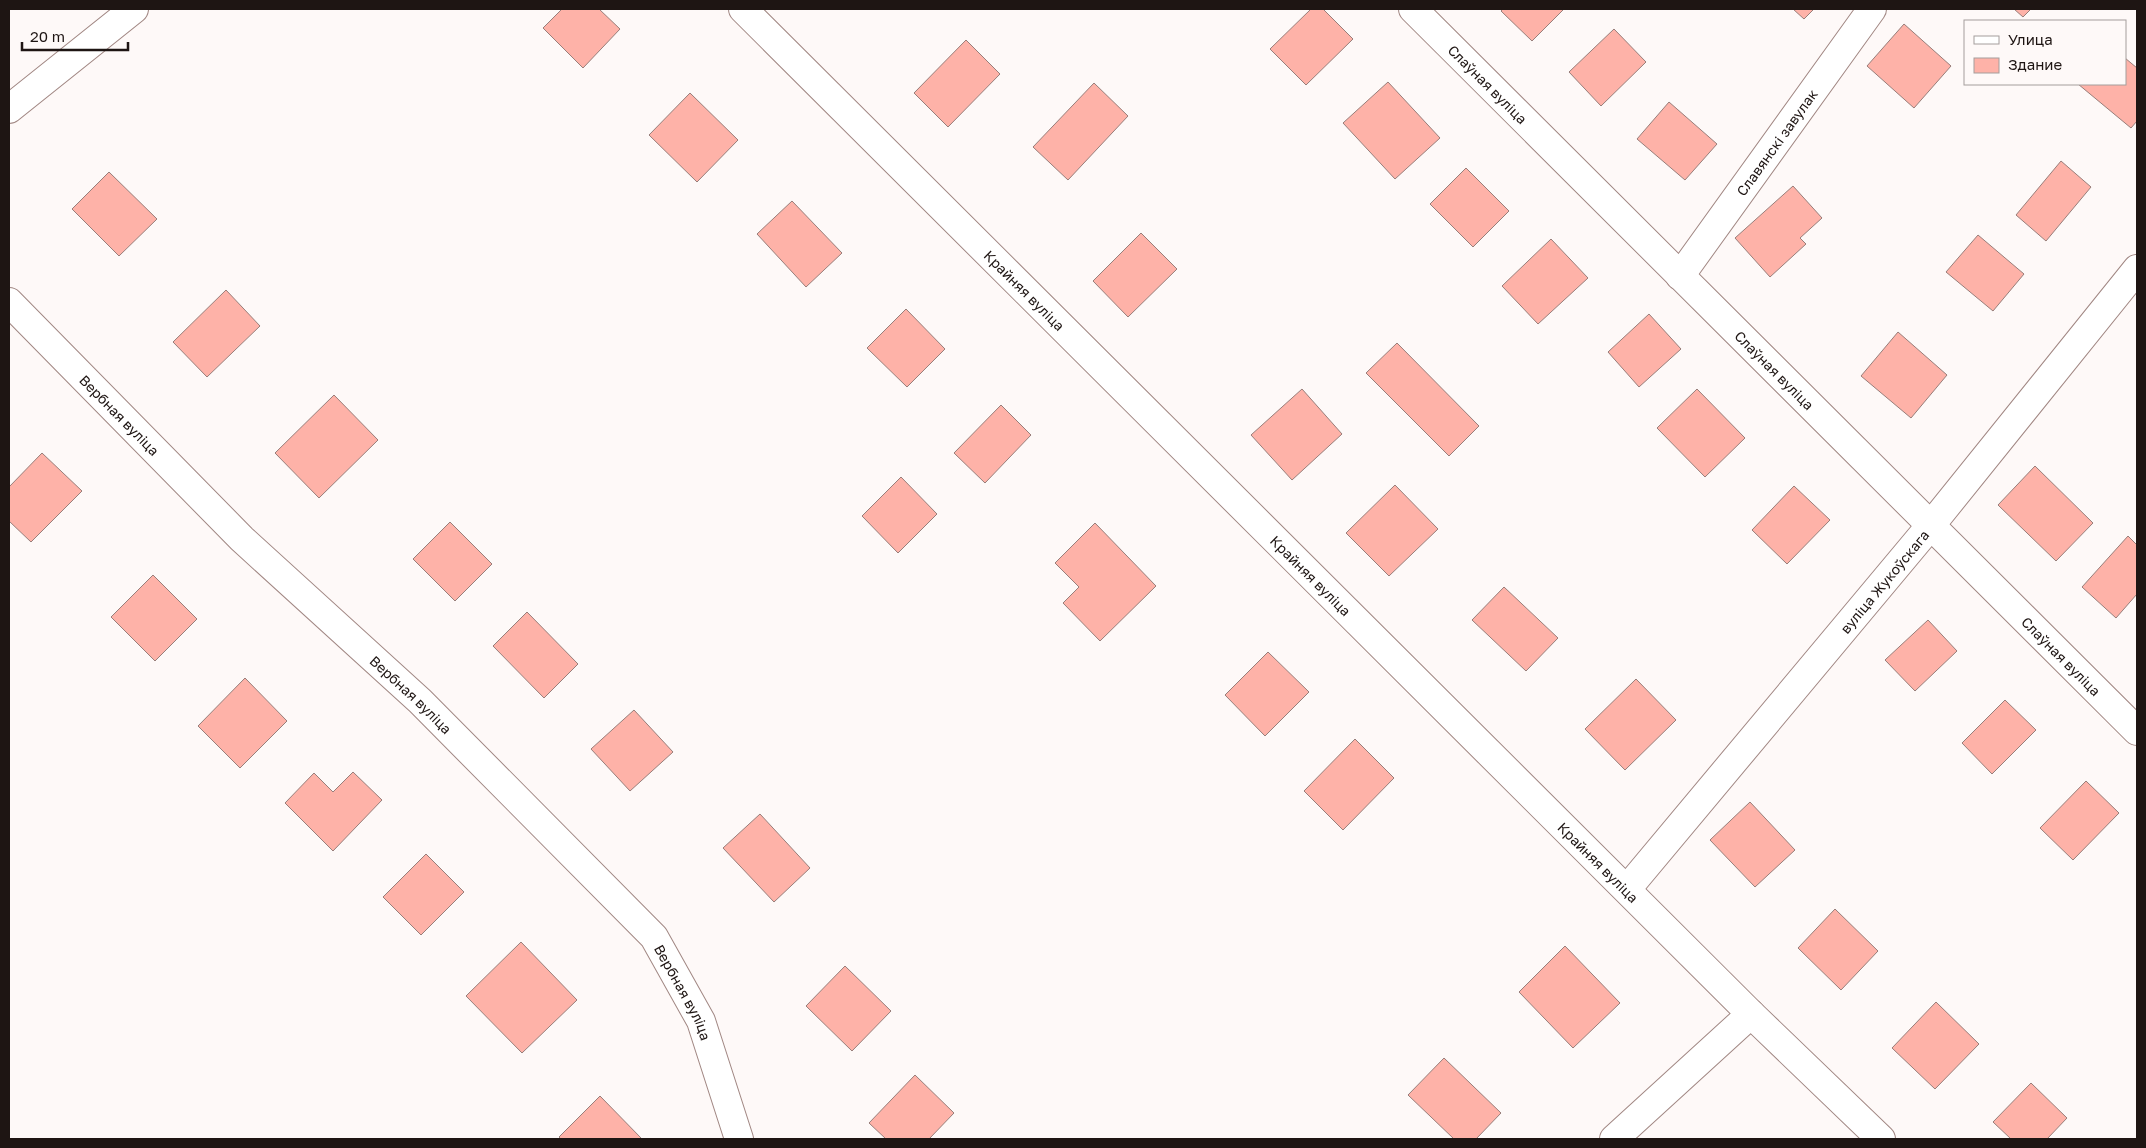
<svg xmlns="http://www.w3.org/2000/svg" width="2146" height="1148" font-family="'Golos Text',sans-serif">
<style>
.building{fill:#feb2a8;stroke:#987e7a}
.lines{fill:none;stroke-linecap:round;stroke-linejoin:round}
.minor-casing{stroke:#a18783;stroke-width:30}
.minor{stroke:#fff;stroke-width:28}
.labels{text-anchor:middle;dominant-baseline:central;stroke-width:5;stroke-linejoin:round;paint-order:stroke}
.street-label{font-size:14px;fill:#1e1513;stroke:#fef9f8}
</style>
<rect width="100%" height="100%" fill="#fef9f8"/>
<!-- building -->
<g class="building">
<path d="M562,9h37l21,20 -37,39 -40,-40z"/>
<path d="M1311,9h12l30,30 -47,46 -36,-36z"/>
<path d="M1503,9h61l-32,32 -31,-30z"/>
<path d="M1793,9h21l-10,10z"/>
<path d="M2014,9h17l-8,8z"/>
<path d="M1904,24l47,42 -37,42 -47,-42z"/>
<path d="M1614,29l32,33 -45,44 -32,-34z"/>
<path d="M966,40l34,34 -52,53 -34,-34z"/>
<path d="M2125,58l12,10v53l-6,7 -53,-44h47z"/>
<path d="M1388,82l52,56 -45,41 -52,-56z"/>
<path d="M1094,83l34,33 -60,64 -35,-33z"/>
<path d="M690,93l48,47 -41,42 -48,-47z"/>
<path d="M1669,102l48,42 -32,36 -48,-41z"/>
<path d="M2061,161l30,26 -45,54 -30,-26z"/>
<path d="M1466,168l43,43 -36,36 -43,-43z"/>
<path d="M109,172l48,47 -38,37 -47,-47z"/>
<path d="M1793,186l29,32 -22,20 6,6 -36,33 -35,-39z"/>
<path d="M792,201l50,52 -36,34 -49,-53z"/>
<path d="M1141,233l36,36 -49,48 -35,-36z"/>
<path d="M1978,235l46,39 -31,37 -47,-39z"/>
<path d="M1551,239l37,39 -50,46 -36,-38z"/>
<path d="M226,290l34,36 -53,51 -34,-35z"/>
<path d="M906,309l39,40 -38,38 -40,-39z"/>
<path d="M1649,314l32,35 -42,38 -31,-35z"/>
<path d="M1898,332l49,43 -36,43 -50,-42z"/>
<path d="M1397,343l82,83 -30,30 -83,-83z"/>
<path d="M1302,389l40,45 -50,46 -41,-45z"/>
<path d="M1697,389l48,49 -40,39 -48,-49z"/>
<path d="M334,395l44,45 -59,58 -44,-45z"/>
<path d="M1001,405l30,30 -46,48 -31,-30z"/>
<path d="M42,453l40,38 -51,51 -22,-21v-34z"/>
<path d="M2035,466l58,57 -37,38 -58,-56z"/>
<path d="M901,477l36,37 -39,39 -36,-37z"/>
<path d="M1395,485l43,44 -49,47 -43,-43z"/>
<path d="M1794,486l36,34 -43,44 -35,-34z"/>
<path d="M450,522l42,42 -37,37 -42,-42z"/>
<path d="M1095,523l61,63 -56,55 -37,-38 16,-16 -24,-24z"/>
<path d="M2128,536l9,9v49l-21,24 -34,-31z"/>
<path d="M153,575l44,44 -42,42 -44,-44z"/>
<path d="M1504,587l54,51 -32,33 -54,-51z"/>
<path d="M527,612l51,52 -34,34 -51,-52z"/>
<path d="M1928,620l29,31 -42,40 -30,-31z"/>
<path d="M1268,652l41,40 -44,44 -40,-41z"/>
<path d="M245,678l42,43 -47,47 -42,-42z"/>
<path d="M1636,679l40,41 -51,50 -40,-41z"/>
<path d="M2005,700l31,30 -44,44 -30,-31z"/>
<path d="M634,710l39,42 -43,39 -39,-42z"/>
<path d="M1355,739l39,39 -51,52 -39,-39z"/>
<path d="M353,772l29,28 -49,51 -48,-48 29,-30 19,19z"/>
<path d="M2086,781l33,32 -46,47 -33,-32z"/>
<path d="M1750,802l45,48 -40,37 -45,-47z"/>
<path d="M760,814l50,54 -36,34 -51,-54z"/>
<path d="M426,854l38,38 -43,43 -38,-38z"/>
<path d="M1835,909l43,42 -37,39 -43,-42z"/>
<path d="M521,942l56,58 -55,53 -56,-57z"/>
<path d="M1565,946l55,57 -47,45 -54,-56z"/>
<path d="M845,966l46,45 -39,40 -46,-45z"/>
<path d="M1936,1002l43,42 -44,45 -43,-41z"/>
<path d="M1444,1058l57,55 -25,26h-22l-46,-44z"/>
<path d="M915,1075l39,38 -25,26h-43l-17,-16z"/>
<path d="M2031,1083l36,35 -20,21h-36l-18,-17z"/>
<path d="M600,1096l42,43h-81l-2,-2z"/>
</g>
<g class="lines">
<defs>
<g id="minor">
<path id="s1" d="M743,9l1008,1005 130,125"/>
<path id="s2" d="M1413,9l724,722"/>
<path d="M9,109l125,-100"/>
<path id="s3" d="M1680,276l192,-267"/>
<path id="s4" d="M9,302l233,237 178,162 234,236 47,84 38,118"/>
<path id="s5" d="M1627,889l304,-364 206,-256"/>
<path d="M1614,1139l137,-125"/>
</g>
</defs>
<!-- minor casing -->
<use href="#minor" class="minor-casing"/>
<!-- minor -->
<use href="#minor" class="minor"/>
</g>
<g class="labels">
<!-- street labels -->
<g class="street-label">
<text stroke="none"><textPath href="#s2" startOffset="106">Слаўная вуліца</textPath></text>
<text stroke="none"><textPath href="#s3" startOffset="165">Славянскі завулак</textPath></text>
<text stroke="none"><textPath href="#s1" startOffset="398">Крайняя вуліца</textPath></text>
<text stroke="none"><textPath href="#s2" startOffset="511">Слаўная вуліца</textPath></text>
<text stroke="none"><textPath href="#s4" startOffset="158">Вербная вуліца</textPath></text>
<text stroke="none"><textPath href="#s1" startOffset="802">Крайняя вуліца</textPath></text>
<text stroke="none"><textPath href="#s5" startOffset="401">вуліца Жукоўскага</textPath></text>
<text stroke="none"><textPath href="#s2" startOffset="916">Слаўная вуліца</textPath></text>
<text stroke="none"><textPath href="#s4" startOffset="562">Вербная вуліца</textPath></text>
<text stroke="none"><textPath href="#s1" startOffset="1208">Крайняя вуліца</textPath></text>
<text stroke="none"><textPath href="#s4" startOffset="968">Вербная вуліца</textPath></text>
</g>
</g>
<!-- border -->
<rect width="2146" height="1148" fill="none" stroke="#1e1513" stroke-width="20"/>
<!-- legend -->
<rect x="1964" y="20" width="162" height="65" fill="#fef9f8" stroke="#a49e9c"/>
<rect x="1974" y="36" width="25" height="8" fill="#ffffff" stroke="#a49e9c"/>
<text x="2008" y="45" font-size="15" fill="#1e1513">Улица</text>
<rect x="1974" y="58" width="25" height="15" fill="#feb2a8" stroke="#a49e9c"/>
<text x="2008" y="70" font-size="15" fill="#1e1513">Здание</text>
<!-- scale -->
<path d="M22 42v8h106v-8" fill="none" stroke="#1e1513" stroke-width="2.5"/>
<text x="30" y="42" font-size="15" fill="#1e1513" stroke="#fef9f8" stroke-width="4" paint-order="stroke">20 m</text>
</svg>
